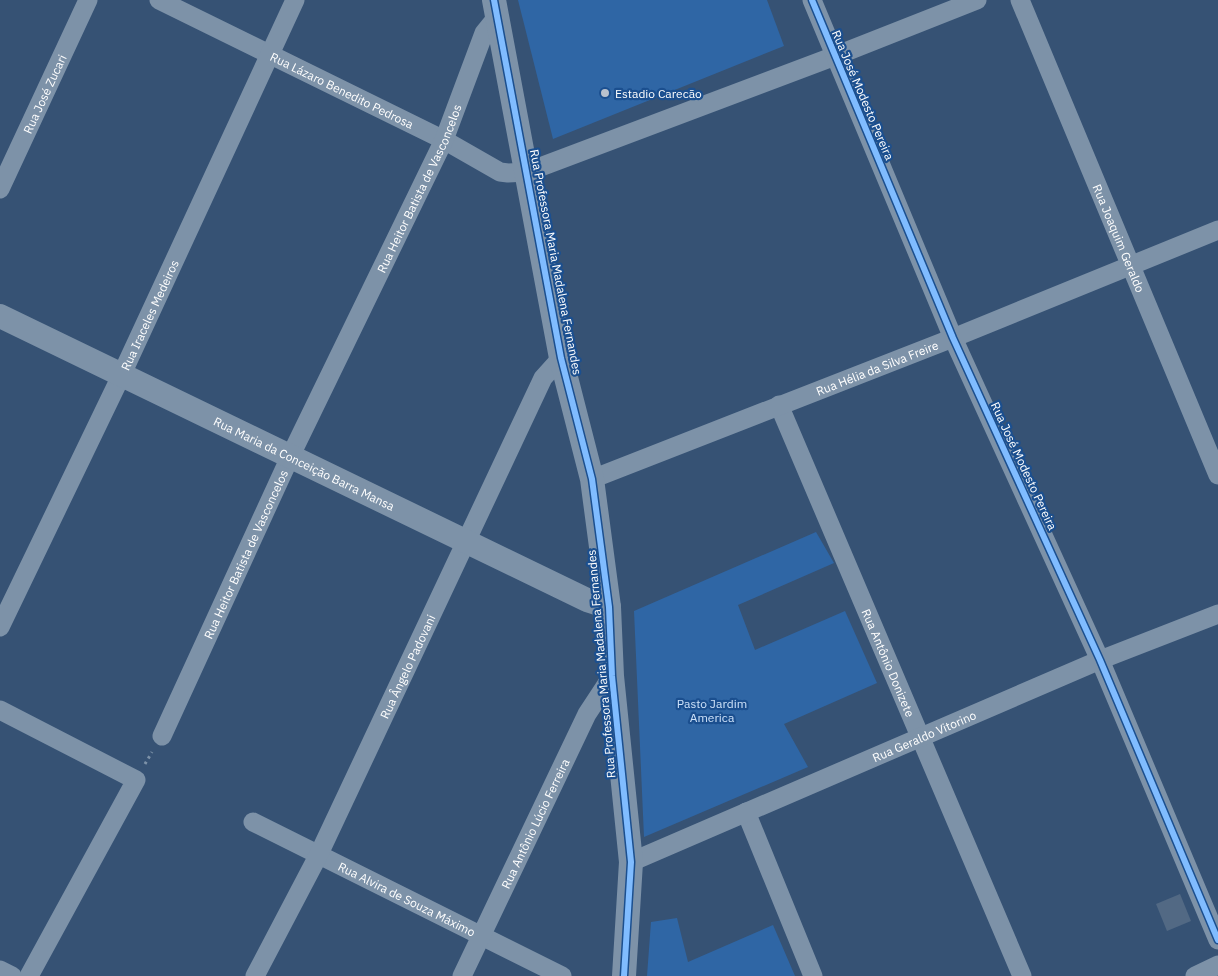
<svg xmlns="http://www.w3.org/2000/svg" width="1218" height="976" font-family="'IBM Plex Sans',sans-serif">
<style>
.green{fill:#2f66a5}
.building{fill:#526984}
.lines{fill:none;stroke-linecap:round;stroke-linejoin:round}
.path{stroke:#7d92a8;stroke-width:3;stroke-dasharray:2.5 4;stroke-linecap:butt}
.minor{stroke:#7d92a8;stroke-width:19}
.tertiary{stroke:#7d92a8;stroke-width:24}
.cycleway-casing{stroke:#1b4f8f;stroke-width:9}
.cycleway{stroke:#80bcff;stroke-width:6}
.poi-dot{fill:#b9c2ce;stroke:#1b4f8f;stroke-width:2}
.labels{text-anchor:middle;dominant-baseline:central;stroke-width:4.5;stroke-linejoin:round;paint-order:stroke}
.street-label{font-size:12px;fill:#fff;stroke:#1b4f8f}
.poi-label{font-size:12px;fill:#fff;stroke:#1b4f8f;text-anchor:start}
.park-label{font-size:12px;fill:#cfe3fa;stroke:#1b4f8f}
</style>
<rect width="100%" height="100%" fill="#365274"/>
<!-- green -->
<g class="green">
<path d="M518,0h249l17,46 -231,93z"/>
<path d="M816,532l18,31 -96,42 17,45 90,-39 32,72 -93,41 24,43 -164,70 -10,-226z"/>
<path d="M677,918l11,44 85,-37 22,51h-148l4,-54z"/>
</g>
<!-- building -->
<path class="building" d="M1180,894l11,27 -24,10 -11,-27z"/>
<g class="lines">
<!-- path -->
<path class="path" d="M145,764l7,-12"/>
<!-- minor -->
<g class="minor">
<path id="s1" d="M159,0l285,140 56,32 8,1 19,-1 308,-116 142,-56"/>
<path d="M812,0l141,338 147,322 118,280"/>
<path id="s2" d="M1020,0l198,475"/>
<path id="s3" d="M0,189l88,-189"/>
<path id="s4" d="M779,405l243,571"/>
<path id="s5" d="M592,479l361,-141 265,-108"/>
<path id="s6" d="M0,627l121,-251 174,-376"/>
<path d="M0,710l136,70 -107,196"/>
<path id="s7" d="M162,736l128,-279 154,-317 40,-107 13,-16"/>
<path d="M746,812l67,164"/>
<path id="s8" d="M253,822l309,154"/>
<path id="s9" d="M631,862l469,-202 118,-46"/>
<path d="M0,970l12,6"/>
<path id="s10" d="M255,976l63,-120 225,-478 18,-20"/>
<path id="s11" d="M462,976l125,-262 25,-38"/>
<path d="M1195,976l23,-11"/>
</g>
<!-- tertiary -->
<g class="tertiary">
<path d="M494,0l67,358 31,121 17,128 3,69 19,186 -7,114"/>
<path id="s12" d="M0,316l587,284 22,7"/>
</g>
<defs>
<g id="cycleway">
<path d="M494,0l67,358 31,121 17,128 3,69 19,186 -7,114"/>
<path d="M812,0l141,338 147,322 118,280"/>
</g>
</defs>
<!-- cycleway casing -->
<use href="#cycleway" class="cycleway-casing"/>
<!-- cycleway -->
<use href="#cycleway" class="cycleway"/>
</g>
<!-- markers -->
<circle class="poi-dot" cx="605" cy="93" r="5"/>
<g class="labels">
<!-- street labels -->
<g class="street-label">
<text stroke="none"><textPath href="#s1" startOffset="204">Rua Lázaro Benedito Pedrosa</textPath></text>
<text stroke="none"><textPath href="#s3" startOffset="105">Rua José Zucari</textPath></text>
<text transform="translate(863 95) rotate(67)">Rua José Modesto Pereira</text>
<text stroke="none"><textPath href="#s7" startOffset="605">Rua Heitor Batista de Vasconcelos</textPath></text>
<text stroke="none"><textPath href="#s2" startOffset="258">Rua Joaquim Geraldo</textPath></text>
<text transform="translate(556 262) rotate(79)">Rua Professora Maria Madalena Fernandes</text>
<text stroke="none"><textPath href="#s6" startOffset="346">Rua Iraceles Medeiros</textPath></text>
<text stroke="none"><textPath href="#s5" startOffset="306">Rua Hélia da Silva Freire</textPath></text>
<text stroke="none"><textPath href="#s12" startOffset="338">Rua Maria da Conceição Barra Mansa</textPath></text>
<text transform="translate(1024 466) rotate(65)">Rua José Modesto Pereira</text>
<text stroke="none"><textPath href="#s7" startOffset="200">Rua Heitor Batista de Vasconcelos</textPath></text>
<text stroke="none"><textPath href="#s4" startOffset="280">Rua Antônio Donizete</textPath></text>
<text transform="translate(601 664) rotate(-95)">Rua Professora Maria Madalena Fernandes</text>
<text stroke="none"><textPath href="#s10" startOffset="345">Rua Ângelo Padovani</textPath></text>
<text stroke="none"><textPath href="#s9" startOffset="319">Rua Geraldo Vitorino</textPath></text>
<text stroke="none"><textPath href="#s11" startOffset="169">Rua Antônio Lúcio Ferreira</textPath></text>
<text stroke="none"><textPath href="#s8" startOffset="172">Rua Alvira de Souza Máximo</textPath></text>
</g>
<!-- poi labels -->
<g class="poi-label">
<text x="615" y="93">Estadio Carecão</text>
</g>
<!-- park labels -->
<g class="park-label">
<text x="712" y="703">Pasto Jardim<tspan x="712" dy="14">America</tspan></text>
</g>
</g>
</svg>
